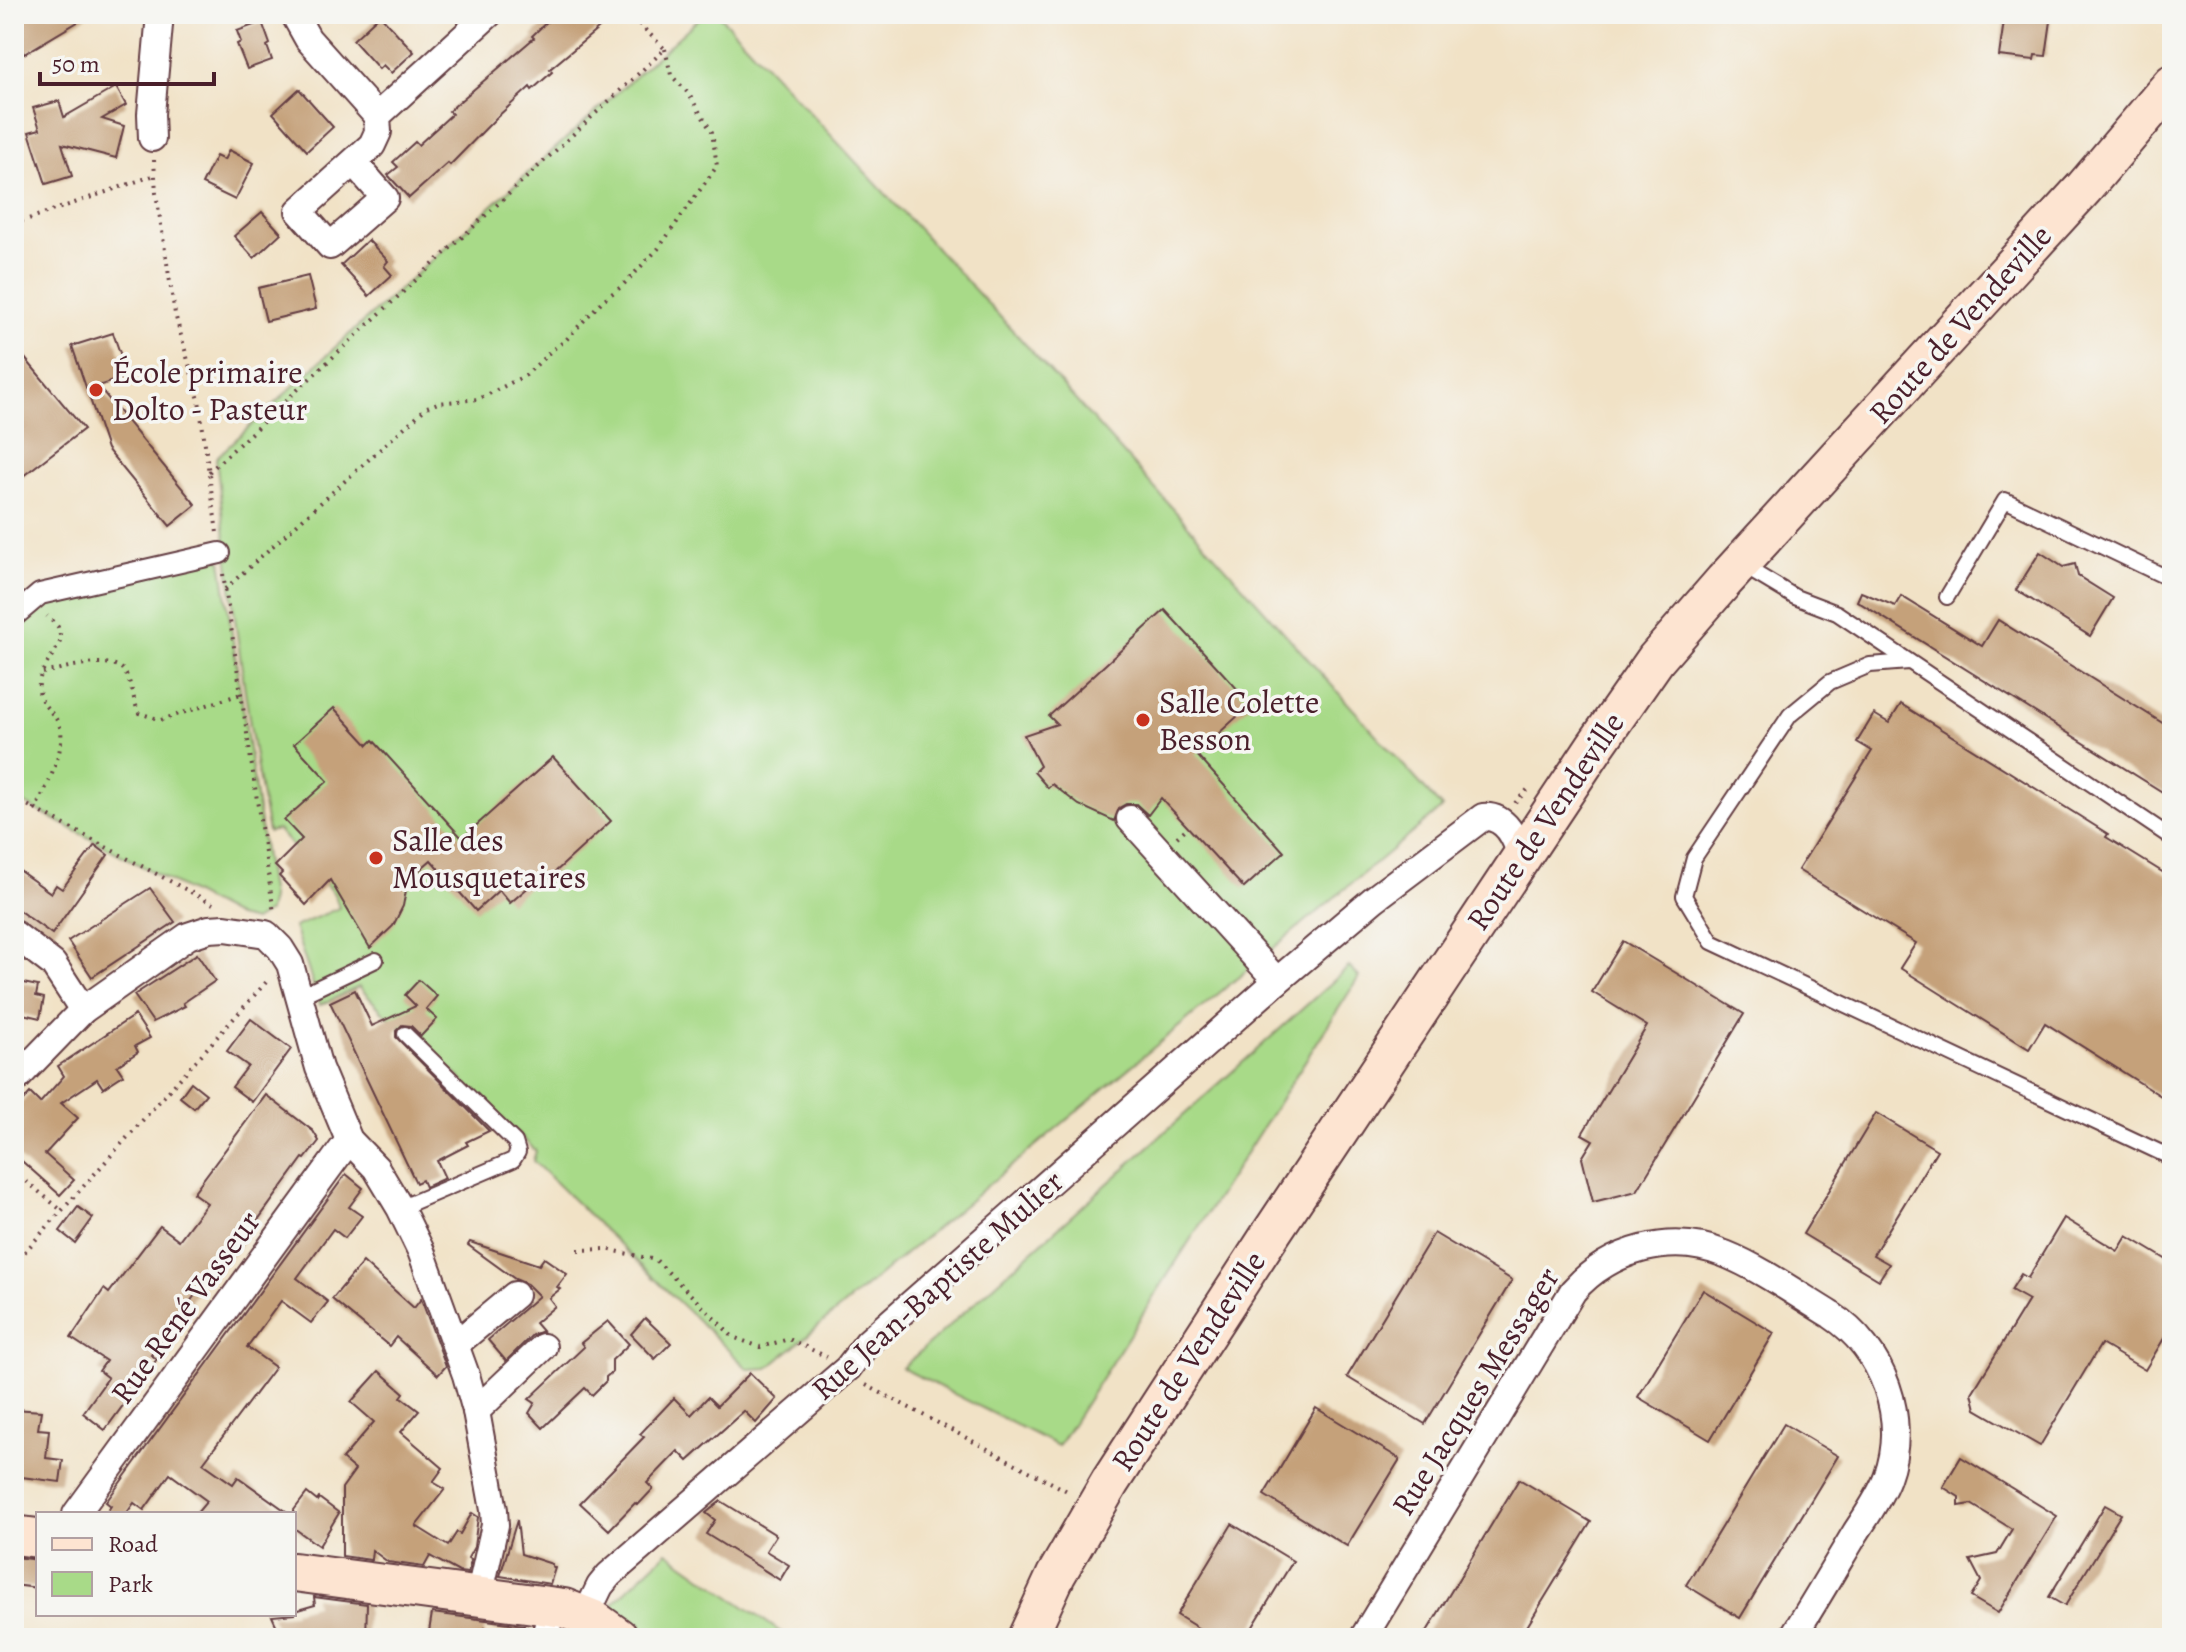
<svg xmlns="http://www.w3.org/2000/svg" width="2186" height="1652" font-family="Alegreya,serif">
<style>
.green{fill:#a8da88;stroke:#797c5a;stroke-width:2}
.building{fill:#c5a17a}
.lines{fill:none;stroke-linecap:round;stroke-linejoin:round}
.service-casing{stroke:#633c42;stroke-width:18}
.pedestrian-casing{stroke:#633c42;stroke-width:24}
.minor-casing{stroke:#633c42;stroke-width:30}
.secondary-casing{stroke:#633c42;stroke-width:42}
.path{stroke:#633c42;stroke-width:4;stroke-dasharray:2 6;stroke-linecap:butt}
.service{stroke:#fff;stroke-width:14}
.pedestrian{stroke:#fff;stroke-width:20}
.minor{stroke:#fff;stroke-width:26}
.secondary{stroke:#fde4d1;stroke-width:38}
.poi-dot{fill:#c8321e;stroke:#f6f6f2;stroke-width:3}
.labels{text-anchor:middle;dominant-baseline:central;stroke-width:7;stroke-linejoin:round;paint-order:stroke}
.street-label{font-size:32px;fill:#4a1f2b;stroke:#f6f6f2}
.poi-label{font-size:32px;fill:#4a1f2b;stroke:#f6f6f2;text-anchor:start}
</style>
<rect width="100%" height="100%" fill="#f6f6f2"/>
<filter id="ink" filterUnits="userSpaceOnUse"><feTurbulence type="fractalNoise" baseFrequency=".0125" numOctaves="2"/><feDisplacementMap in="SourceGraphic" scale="16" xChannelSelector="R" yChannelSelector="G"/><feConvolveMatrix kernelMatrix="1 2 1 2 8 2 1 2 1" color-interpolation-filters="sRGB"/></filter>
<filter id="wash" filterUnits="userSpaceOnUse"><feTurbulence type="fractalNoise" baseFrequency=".006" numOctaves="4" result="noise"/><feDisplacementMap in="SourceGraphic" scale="32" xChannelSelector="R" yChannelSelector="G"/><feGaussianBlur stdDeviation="1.8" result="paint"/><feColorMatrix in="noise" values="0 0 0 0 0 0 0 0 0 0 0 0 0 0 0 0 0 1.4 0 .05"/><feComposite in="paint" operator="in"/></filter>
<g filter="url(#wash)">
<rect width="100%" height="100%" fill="#f1e2c6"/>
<!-- green -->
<g class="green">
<path d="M704,14h14l298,320 426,474 -674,560 -20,1 -215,-208 3,-10 -96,-92 -54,-44 -27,-28 -39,18 -26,-78 45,-19 -4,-13 -57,-65 -10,2c-23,-124 -38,-248 -52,-374l126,-117z"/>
<path d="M220,553l51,345 -3,14 -14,9 -17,-4 -223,-119v-182l26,-22z"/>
<path d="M1349,967l10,10 -301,469 -156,-78z"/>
<path d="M667,1552l122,86h-142l-38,-31z"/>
</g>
<g id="blocks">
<!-- building -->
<g class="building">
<path d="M30,14h61l-67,40 -1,-2 -9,5v-21l8,-5 -5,-9z"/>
<path d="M555,14h61l-66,55 2,3 -20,18 -2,-3 -34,31 -46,47 -2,-2 -39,35 -21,-23 10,-8 -5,-5 22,-20 3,3 34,-31 -3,-3 10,-9 75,-64 -2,-2z"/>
<path d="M2005,14h47l-6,42 -11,-1 -1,5 -35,-4z"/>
<path d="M380,15l34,37 -23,21 -8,-8 -4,4 -26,-29z"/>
<path d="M262,22l8,22 -3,2 5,14 -25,9 -10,-25 4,-2 -4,-11z"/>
<path d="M116,87l10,18 -24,14 22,7 -8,32 -54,-14 10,32 -26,8 -17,-52 11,-3 -7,-21 26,-7 5,16z"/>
<path d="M299,89l34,38 -26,24 -34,-38z"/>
<path d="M229,150l25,13 -19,37 -33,-16 14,-28 8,4z"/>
<path d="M262,212l19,21 -27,25 -20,-22z"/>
<path d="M368,240l20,21 -4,5 8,9 -23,21 -28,-31z"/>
<path d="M308,276l8,33 -50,12 -8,-33z"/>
<path d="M113,333l15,43 -30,10 98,119 -26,21 -63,-77 -35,-103z"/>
<path d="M14,345l70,84 -70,54z"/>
<path d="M2040,552l23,15 12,-3 3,12 35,22 -23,38 -74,-46z"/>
<path d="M1861,592l34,14 6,-10 81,50 16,-26 174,109v69l-315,-197z"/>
<path d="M1165,610l86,94 -55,50 88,98 -40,36 -83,-90 -13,17 -12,-11h-10l-7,4 -5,13 -35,-16 -27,-21 -4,4 -14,-16 6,-6 -16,-31 33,-11 -8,-8z"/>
<path d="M1901,704l207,130 -2,3 66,41v225l-127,-80 -16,26 -59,-37 -70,-44 16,-25 -118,-73 74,-119 -15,-9 17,-28 15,9z"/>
<path d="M334,708l34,37 5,-5 89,98 91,-81 58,64 -69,63 -4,-5 -28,24 -11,-13 -23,21 -45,-51 -23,20 -5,26 -10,20 -23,22 -40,-68 -24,25 -27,-29 3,-3 -7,-7 27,-27 -18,-19 44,-39 -34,-37z"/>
<path d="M95,845l13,10 -56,79 -38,-27v-40l37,26 5,-8 6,4z"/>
<path d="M150,888l25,34 -83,55 -24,-36z"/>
<path d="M1623,941l121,73 -107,177 -44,11 -11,-44 11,-18 -11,-6 65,-108 -55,-34z"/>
<path d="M197,954l18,27 -32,22 2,3 -32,16 -19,-27z"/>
<path d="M419,980l18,16 -11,13 11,10 -16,17 -10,-10 -9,-1 -6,6v6l93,94 -23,11 2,3 -31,16 8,17 -20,9 -3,-7 -6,3 -86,-181 25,-12 17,36 44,-20 -11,-11z"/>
<path d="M18,982l20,4 -2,10 8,2 -4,20 -26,-6z"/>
<path d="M135,1015l15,23 -15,8 3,6 -21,14 6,9 -20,13 -6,-9 -36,24 17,15 -33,36 29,26 -14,15 -46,-41v-43l16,-18 10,10 24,-27 -6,-10z"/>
<path d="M251,1019l40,30 -39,53 -20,-15 16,-21 -21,-15z"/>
<path d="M191,1082l15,12 -12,14 -14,-11z"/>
<path d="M266,1095l47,36 6,10 -14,18 -2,-1 -72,99 -5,-4 -28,38 -47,64 6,4 -52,71 -22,-17 25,-35 -9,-7 7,-10 -35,-23 33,-49 5,4 51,-67 19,14 28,-37 -14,-10z"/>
<path d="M1876,1113l61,37 -64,105 16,9 -10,16 -76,-46z"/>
<path d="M346,1174l17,14 -14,19 13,9 -17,22 -12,-9 -36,49 31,24 -17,21 -30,-22 -34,46 28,20 -72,96 30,21 5,-7 52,37h-94l11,-13 -37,-27 -26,36 -10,-7 -8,11h-20l5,-8 -5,-4z"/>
<path d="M78,1207l15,11 -18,25 -15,-12z"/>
<path d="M2064,1218l54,33 9,-15 45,27v62l-27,45 -44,-26 -61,102 -64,-37 -4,-16 57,-93 -18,-10 10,-16 7,4z"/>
<path d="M1434,1233l78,47 -87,144 -78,-47z"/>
<path d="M470,1242l69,23 5,-7 23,16 -10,13 3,2 -11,9 6,8 -20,17 7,8 -10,4 -26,26 -18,-21 51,-44 -12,-12 -12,-5 -47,-34z"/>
<path d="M363,1262l51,46 7,-9 25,67 -8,9 -42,-38 -7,9 -57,-47z"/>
<path d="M1703,1290l71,43 -64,107 -72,-43z"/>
<path d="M645,1318l26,25 -16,16 -24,-25z"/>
<path d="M608,1321l21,23 -17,16v12l-6,5v4l-14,14 -7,-7 -42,40 -14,-15 6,-10 -6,-4 55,-52 -3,-4z"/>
<path d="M379,1371l25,22 -3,4 18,14 -18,21 42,36 -10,14 12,7 -29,37 32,20 9,-14 3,2 12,-21 6,4 -4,30 -6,11 3,2 -3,13 -9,-1 -29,-16 -6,11 -36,-5 -16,-12 -1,10 -29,-4v-68l13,-18 -13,-11 32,-37 -23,-20z"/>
<path d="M750,1373l27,26 -21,24 -12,-12 -56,50 -10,-10 -31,32 6,6 -15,16 -3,-2 -26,27 -29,-27 64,-66 -4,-3 34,-36 17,17 17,-18 9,9z"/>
<path d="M1316,1408l84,51 -53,87 -83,-51z"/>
<path d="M14,1409l27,2 -3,18 11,1 -3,28 17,2 -3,22 -46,-6z"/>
<path d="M1784,1424l54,32 -98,162 -54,-33z"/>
<path d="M1961,1457l96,59 -59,97 -27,-16 10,-16 -11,-21 27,-6 15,-25 -41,-25 -12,2v-9l-16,-10z"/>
<path d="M1519,1479l72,43 -71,116h-97z"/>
<path d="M307,1493l10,8 2,-3 20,15 -20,33 -25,-18v-18z"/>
<path d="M721,1501l55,34 -10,16 23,14 -9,15 -74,-46 9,-14 -9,-7z"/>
<path d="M2105,1505l16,9 -56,92 -16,-9z"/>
<path d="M517,1520l4,34 31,10v2l3,2 -5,16 -50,-8z"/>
<path d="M1232,1524l61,37 -47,77h-32l-37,-23z"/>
<path d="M14,1557l24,3v28l-24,-3z"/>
<path d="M314,1597l53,7 -1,34h-84l-10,-22 22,-2v-3l21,-6z"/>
<path d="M432,1613l92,12 -3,11 -36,-8 -2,10h-55z"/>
</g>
</g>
</g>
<g filter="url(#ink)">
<use href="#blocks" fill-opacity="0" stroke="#633c42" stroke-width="2"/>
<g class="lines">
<defs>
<g id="service">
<path d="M1740,564l55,33 42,16 335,225"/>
<path d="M1947,597l58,-97 167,80"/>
<path d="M1909,662l-39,3 -40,17 -40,33 -96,143 -10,38 28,46 460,216"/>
<path d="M298,997l78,-37"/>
<path d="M400,1208l113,-48 5,-8 -3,-10 -110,-108"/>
</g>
<path id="pedestrian" d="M14,616l26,-22 180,-41"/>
<g id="minor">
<path d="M294,14l14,25 69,77"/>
<path d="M152,138l-1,-24 9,-100"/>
<path d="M354,163l31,35 -55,48 -31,-35 73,-66 6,-13 -1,-16 112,-102"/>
<path d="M1130,819l147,162"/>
<path d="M14,934l39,30 30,46"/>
<path d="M14,1081l69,-71 105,-74 21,-7 16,-1 41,6 14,14 10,16 29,104 30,72 27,28 24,40 21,43 45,124 10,36 18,99 1,15 -16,72"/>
<path d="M456,1344l59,-49"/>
<path d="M476,1411l67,-64"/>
<path d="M76,1514l273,-374"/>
<path d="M586,1615l14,-29 9,-11 239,-207 20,-26 409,-361 97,-82 109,-82c22,-2 33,21 38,40"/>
<path d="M543,1638l4,-9 5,-23"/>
<path d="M1363,1638l210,-347c37,-42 99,-59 152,-37 35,14 73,41 106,61 52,34 78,103 56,163 -7,19 -20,37 -31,54 -21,35 -42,71 -64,106"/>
</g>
<g id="secondary">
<path d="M14,1535l24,3"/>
<path d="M294,1572l270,36 30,12 25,18"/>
<path d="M1027,1638l29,-63 54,-93 162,-250 324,-487 60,-86 68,-78 360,-393 88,-104"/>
</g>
</defs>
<!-- service casing -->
<use href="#service" class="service-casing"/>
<!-- pedestrian casing -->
<use href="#pedestrian" class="pedestrian-casing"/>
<!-- minor casing -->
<use href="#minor" class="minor-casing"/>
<!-- secondary casing -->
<use href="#secondary" class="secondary-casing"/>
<!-- path -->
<g class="path">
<path d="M154,160l2,33 19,121 24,86 18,133"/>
<path d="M14,224l141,-49"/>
<path d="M209,472l456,-423 -36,-35"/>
<path d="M223,574l51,339"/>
<path d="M225,589l202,-182 11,-4 41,-4 47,-24 26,-25 14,-10 37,-40 18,-13 37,-38 59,-83 -5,-34 -24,-39 -17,-18 -6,-26"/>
<path d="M43,673c18,-4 69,-19 81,-2 8,11 9,30 15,42l22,7 80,-26"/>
<path d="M14,798l199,106"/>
<path d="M1515,803l13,-14"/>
<path d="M34,810c11,-17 33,-64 26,-83 -6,-18 -23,-20 -21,-44 1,-14 17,-30 22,-44l-3,-12 -11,-11"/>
<path d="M1177,837l11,-10"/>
<path d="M14,1171l47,39"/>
<path d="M578,1250l28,-1 50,11 77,77 27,10 29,-8 38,18"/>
<path d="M14,1264l255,-285"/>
<path d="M866,1385l205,108"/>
</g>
<!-- service -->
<use href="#service" class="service"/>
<!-- pedestrian -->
<use href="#pedestrian" class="pedestrian"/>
<!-- minor -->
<use href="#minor" class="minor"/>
<!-- secondary -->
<use href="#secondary" class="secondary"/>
</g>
</g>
<!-- markers -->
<g class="poi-dot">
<circle cx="96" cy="390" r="8"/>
<circle cx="1143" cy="720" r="8"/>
<circle cx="376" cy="858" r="8"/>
</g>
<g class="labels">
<!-- street labels -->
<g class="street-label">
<text transform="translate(1960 324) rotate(-48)">Route de Vendeville</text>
<text transform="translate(1545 821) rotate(-56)">Route de Vendeville</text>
<text transform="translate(937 1285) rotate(-42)">Rue Jean-Baptiste Mulier</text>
<text transform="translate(185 1307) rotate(-54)">Rue René Vasseur</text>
<text transform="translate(1188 1361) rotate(-57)">Route de Vendeville</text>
<text transform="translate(1475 1391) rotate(-58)">Rue Jacques Messager</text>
</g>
<!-- poi labels -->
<g class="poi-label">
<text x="112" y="372">École primaire<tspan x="112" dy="37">Dolto - Pasteur</tspan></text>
<text x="1159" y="702">Salle Colette<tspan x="1159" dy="37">Besson</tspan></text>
<text x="392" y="840">Salle des<tspan x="392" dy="37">Mousquetaires</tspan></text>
</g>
</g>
<!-- margin -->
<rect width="2186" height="1652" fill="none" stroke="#f6f6f2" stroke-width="48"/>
<!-- legend -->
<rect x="36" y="1512" width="260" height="104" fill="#f6f6f2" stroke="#b1a0a2" stroke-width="2"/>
<rect x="52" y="1538" width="40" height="12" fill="#fde4d1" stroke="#b1a0a2" stroke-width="2"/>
<text x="108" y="1552" font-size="24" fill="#4a1f2b">Road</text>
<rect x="52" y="1572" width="40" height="24" fill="#a8da88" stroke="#b1a0a2" stroke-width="2"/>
<text x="108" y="1592" font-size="24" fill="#4a1f2b">Park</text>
<!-- scale -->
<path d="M40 72v12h174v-12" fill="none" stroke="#4a1f2b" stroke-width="4"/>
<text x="52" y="72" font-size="24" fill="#4a1f2b" stroke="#f6f6f2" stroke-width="6" paint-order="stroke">50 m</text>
</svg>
